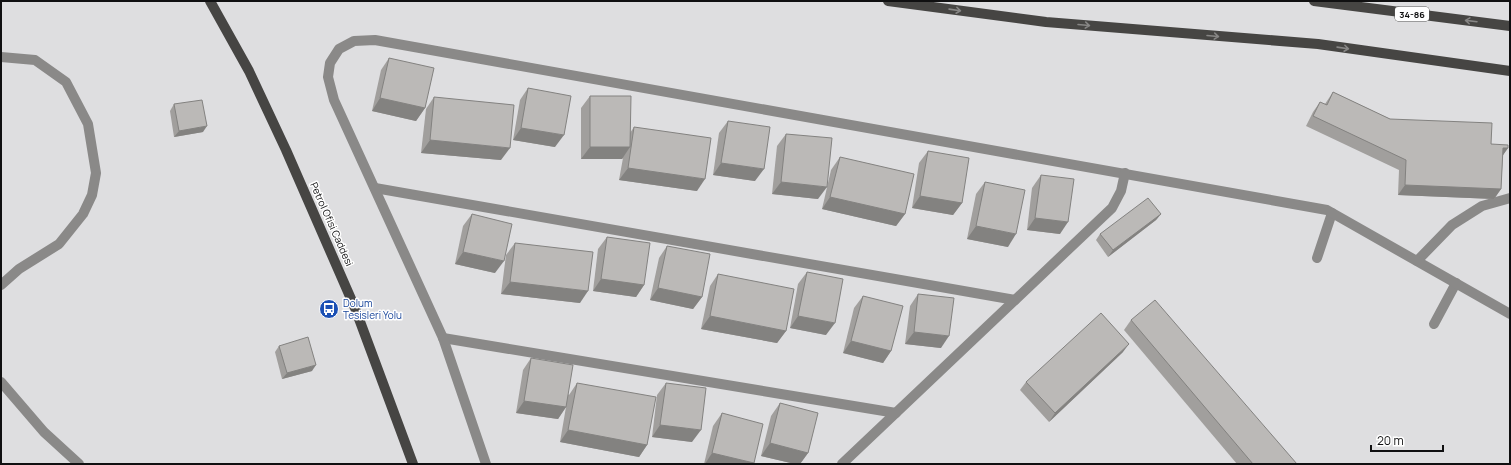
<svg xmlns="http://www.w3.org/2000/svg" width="1511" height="465" font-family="Manrope,sans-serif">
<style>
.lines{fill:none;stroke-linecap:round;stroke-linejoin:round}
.minor{stroke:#8a8988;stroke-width:10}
.major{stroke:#464543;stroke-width:10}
.wall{fill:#a19f9d}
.shaded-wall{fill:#838280}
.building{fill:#bbb9b7;stroke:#838280}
.oneway{stroke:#878685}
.labels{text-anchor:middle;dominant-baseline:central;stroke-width:3;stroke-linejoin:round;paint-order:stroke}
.shield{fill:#fff;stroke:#585858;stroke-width:1}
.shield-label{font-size:9px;font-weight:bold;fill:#101011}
.street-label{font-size:10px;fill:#101011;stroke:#fff}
.transit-label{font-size:10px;fill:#164399;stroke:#fff;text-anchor:start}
</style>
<rect width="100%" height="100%" fill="#dedee0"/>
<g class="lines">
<!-- minor -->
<g class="minor">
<path d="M1,57l34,3 31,22 22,42 8,49 -4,22 -9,19 -24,30 -40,25 -18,16"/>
<path d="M375,188l640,112"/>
<path d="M1317,258l15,-45"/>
<path d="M1417,261l35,-36 30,-19 28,-8"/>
<path d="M1434,324l22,-41"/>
<path d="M443,338l453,75"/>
<path d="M1,382l43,50 35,32"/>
<path d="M486,464l-43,-126 -109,-238 -6,-23 2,-14 9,-14 15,-8 21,-1 952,170 183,104"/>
<path d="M842,464l270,-256 9,-17 4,-18"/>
</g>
<!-- major -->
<g class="major">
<path d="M210,1l39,70 37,79 69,158 58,156"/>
<path d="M888,1l158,21 272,22 192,27"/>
<path d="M1314,1l196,25"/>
</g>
</g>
<!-- wall -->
<g class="wall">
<path d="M389,58l36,50 -9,13 -44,-10 9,-41z"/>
<path d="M528,88l27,59 -42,-7 7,-40z"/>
<path d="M1333,92l57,27 118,29 -5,7 -2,34 -7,10 -96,-4 1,-25 -93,-44 7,-14 7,-10 5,2z"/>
<path d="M590,96l40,37 4,-6 63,64 -78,-11 4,-22 -1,1h-41v-51z"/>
<path d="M434,97l67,63 -80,-7 5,-44z"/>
<path d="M174,104l29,28 -29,5 -4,-26z"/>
<path d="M728,121l27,60 -42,-6 6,-42z"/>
<path d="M786,134l32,65 -46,-5 5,-48z"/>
<path d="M928,151l34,52 -9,12 -41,-7 7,-45z"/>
<path d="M840,157l65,57 -9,12 -74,-17 9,-39z"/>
<path d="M1041,175l19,59 -33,-4 5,-42z"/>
<path d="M985,182l23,65 -41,-8 9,-45z"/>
<path d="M472,214l23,59 -40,-9 8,-38z"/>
<path d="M1161,214l-5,6 -48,37 -12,-17 4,-6z"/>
<path d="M607,237l37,48 -8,12 -43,-6 5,-42z"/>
<path d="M515,243l65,60 -79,-9 5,-39z"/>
<path d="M667,246l35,51 -9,12 -43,-9 9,-42z"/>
<path d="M807,272l19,63 -36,-7 8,-44z"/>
<path d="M718,274l68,57 -9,12 -76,-14 9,-43z"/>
<path d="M918,294l23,54 -36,-4 5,-38z"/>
<path d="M863,296l28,55 -8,12 -40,-10 11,-45z"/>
<path d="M1131,320l166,144h-60l-113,-134z"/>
<path d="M279,346l33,25 -30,8 -7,-27z"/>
<path d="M1123,352l-74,70 -29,-32 6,-8z"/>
<path d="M531,358l38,37 8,-12 70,62 -8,12 -79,-15 6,-35 -8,12 -42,-6 7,-43z"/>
<path d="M666,383l26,59 -40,-5 5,-42z"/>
<path d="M780,403l28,50 -8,11h-5l-34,-8 10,-40z"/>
<path d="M722,413l32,50 -1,1h-49l9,-38z"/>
</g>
<!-- shaded-wall -->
<g class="shaded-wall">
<path d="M380,98l45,10 -9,13 -44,-10z"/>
<path d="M207,126l-4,6 -29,5 5,-6z"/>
<path d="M521,128l43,7 -9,12 -42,-7z"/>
<path d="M430,140l80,8 -9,12 -80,-7z"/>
<path d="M590,147h40l-8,12h-41z"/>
<path d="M1503,148h5l-7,10z"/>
<path d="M721,163l43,6 -9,12 -42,-6z"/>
<path d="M628,168l77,11 -8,12 -78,-11z"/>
<path d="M781,182l46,5 -9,12 -46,-5z"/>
<path d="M1405,185l96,4 -7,10 -96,-4z"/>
<path d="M920,196l42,7 -9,12 -41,-7z"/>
<path d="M830,197l75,17 -9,12 -74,-17z"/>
<path d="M1161,214l-5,6 -48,37 5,-7z"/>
<path d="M1035,218l33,4 -8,12 -33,-4z"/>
<path d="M976,226l40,8 -8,13 -41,-8z"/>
<path d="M463,252l41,9 -9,12 -40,-9z"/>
<path d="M601,279l43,6 -8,12 -43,-6z"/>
<path d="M510,282l78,9 -8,12 -79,-9z"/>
<path d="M658,288l44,9 -9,12 -43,-9z"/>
<path d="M710,316l76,15 -9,12 -76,-14z"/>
<path d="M798,316l37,7 -9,12 -36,-7z"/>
<path d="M914,332l35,4 -8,12 -36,-4z"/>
<path d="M851,341l40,10 -8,12 -40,-10z"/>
<path d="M1129,344l-6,8 -74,70 6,-9z"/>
<path d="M316,365l-4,6 -30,8 5,-6z"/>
<path d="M524,401l42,6 -8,12 -42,-6z"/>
<path d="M660,425l41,5 -9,12 -40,-5z"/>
<path d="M568,430l79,15 -8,12 -79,-15z"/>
<path d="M770,443l38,10 -8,11h-5l-34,-8z"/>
<path d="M712,453l42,10 -1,1h-48z"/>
</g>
<!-- building -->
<g class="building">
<path d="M389,58l45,10 -9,40 -45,-10z"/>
<path d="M528,88l43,8 -7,39 -43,-7z"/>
<path d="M1333,92l57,27 102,4 -1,21 17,1v3h-5l-2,41 -96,-4 1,-25 -93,-44 7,-14 7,3z"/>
<path d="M590,96h41l-1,51h-40z"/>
<path d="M434,97l80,8 -4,43 -80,-8z"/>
<path d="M202,100l5,26 -28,5 -5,-27z"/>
<path d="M728,121l42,6 -6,42 -43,-6z"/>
<path d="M634,127l77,11 -6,41 -77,-11z"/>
<path d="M786,134l46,4 -5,49 -46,-5z"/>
<path d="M928,151l41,7 -7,45 -42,-7z"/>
<path d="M840,157l74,17 -9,40 -75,-17z"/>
<path d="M1041,175l33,4 -6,43 -33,-4z"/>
<path d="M985,182l40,8 -9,44 -40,-8z"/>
<path d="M1148,198l13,16 -48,36 -13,-16z"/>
<path d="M472,214l40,10 -8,37 -41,-9z"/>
<path d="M607,237l43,6 -6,42 -43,-6z"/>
<path d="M515,243l78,9 -5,39 -78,-9z"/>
<path d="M667,246l43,8 -8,43 -44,-9z"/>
<path d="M807,272l36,7 -8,44 -37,-7z"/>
<path d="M718,274l76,15 -8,42 -76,-15z"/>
<path d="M918,294l36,4 -5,38 -35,-4z"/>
<path d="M863,296l40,10 -12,45 -40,-10z"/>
<path d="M1155,300l142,164h-44l-122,-144z"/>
<path d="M1101,313l28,31 -74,69 -29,-31z"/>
<path d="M308,337l8,28 -29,8 -8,-27z"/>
<path d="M531,358l42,7 -7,42 -42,-6z"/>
<path d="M577,383l79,14 -9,48 -79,-15z"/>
<path d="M666,383l40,5 -5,42 -41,-5z"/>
<path d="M780,403l38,10 -10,40 -38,-10z"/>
<path d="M722,413l41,11 -9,39 -42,-10z"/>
</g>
<!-- one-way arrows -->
<defs><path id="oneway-shaft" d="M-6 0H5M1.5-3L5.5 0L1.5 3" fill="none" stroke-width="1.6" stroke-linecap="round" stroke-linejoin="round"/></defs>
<g class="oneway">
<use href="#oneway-shaft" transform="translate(955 10) rotate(8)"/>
<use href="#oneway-shaft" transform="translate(1471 21) rotate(-173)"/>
<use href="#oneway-shaft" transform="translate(1084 25) rotate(5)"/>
<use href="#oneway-shaft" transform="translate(1213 36) rotate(5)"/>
<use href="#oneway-shaft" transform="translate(1343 48) rotate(8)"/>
</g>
<!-- icons -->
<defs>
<symbol id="bus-disc" viewBox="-11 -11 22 22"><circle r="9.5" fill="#1a4fb4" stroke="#fff"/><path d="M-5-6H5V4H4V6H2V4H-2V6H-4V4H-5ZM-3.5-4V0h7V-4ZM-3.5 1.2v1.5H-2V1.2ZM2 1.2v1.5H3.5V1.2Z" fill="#fff"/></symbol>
</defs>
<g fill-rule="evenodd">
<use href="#bus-disc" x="318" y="298" width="22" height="22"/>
</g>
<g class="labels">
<!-- shield labels -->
<rect class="shield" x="1395" y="7" width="34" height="14" rx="3"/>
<g class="shield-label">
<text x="1412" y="14">34-86</text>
</g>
<!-- street labels -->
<g class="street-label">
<text transform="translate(332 224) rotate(66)">Petrol Ofisi Caddesi</text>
</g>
<!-- transit labels -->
<g class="transit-label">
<text x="343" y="303">Dolum<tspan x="343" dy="12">Tesisleri Yolu</tspan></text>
</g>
</g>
<!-- border -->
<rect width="1511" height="465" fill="none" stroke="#101011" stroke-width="4"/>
<!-- scale -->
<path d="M1371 445v6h72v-6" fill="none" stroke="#101011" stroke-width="2"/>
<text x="1377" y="445" font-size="12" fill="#101011" stroke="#ffffff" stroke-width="3" paint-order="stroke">20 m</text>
</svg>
